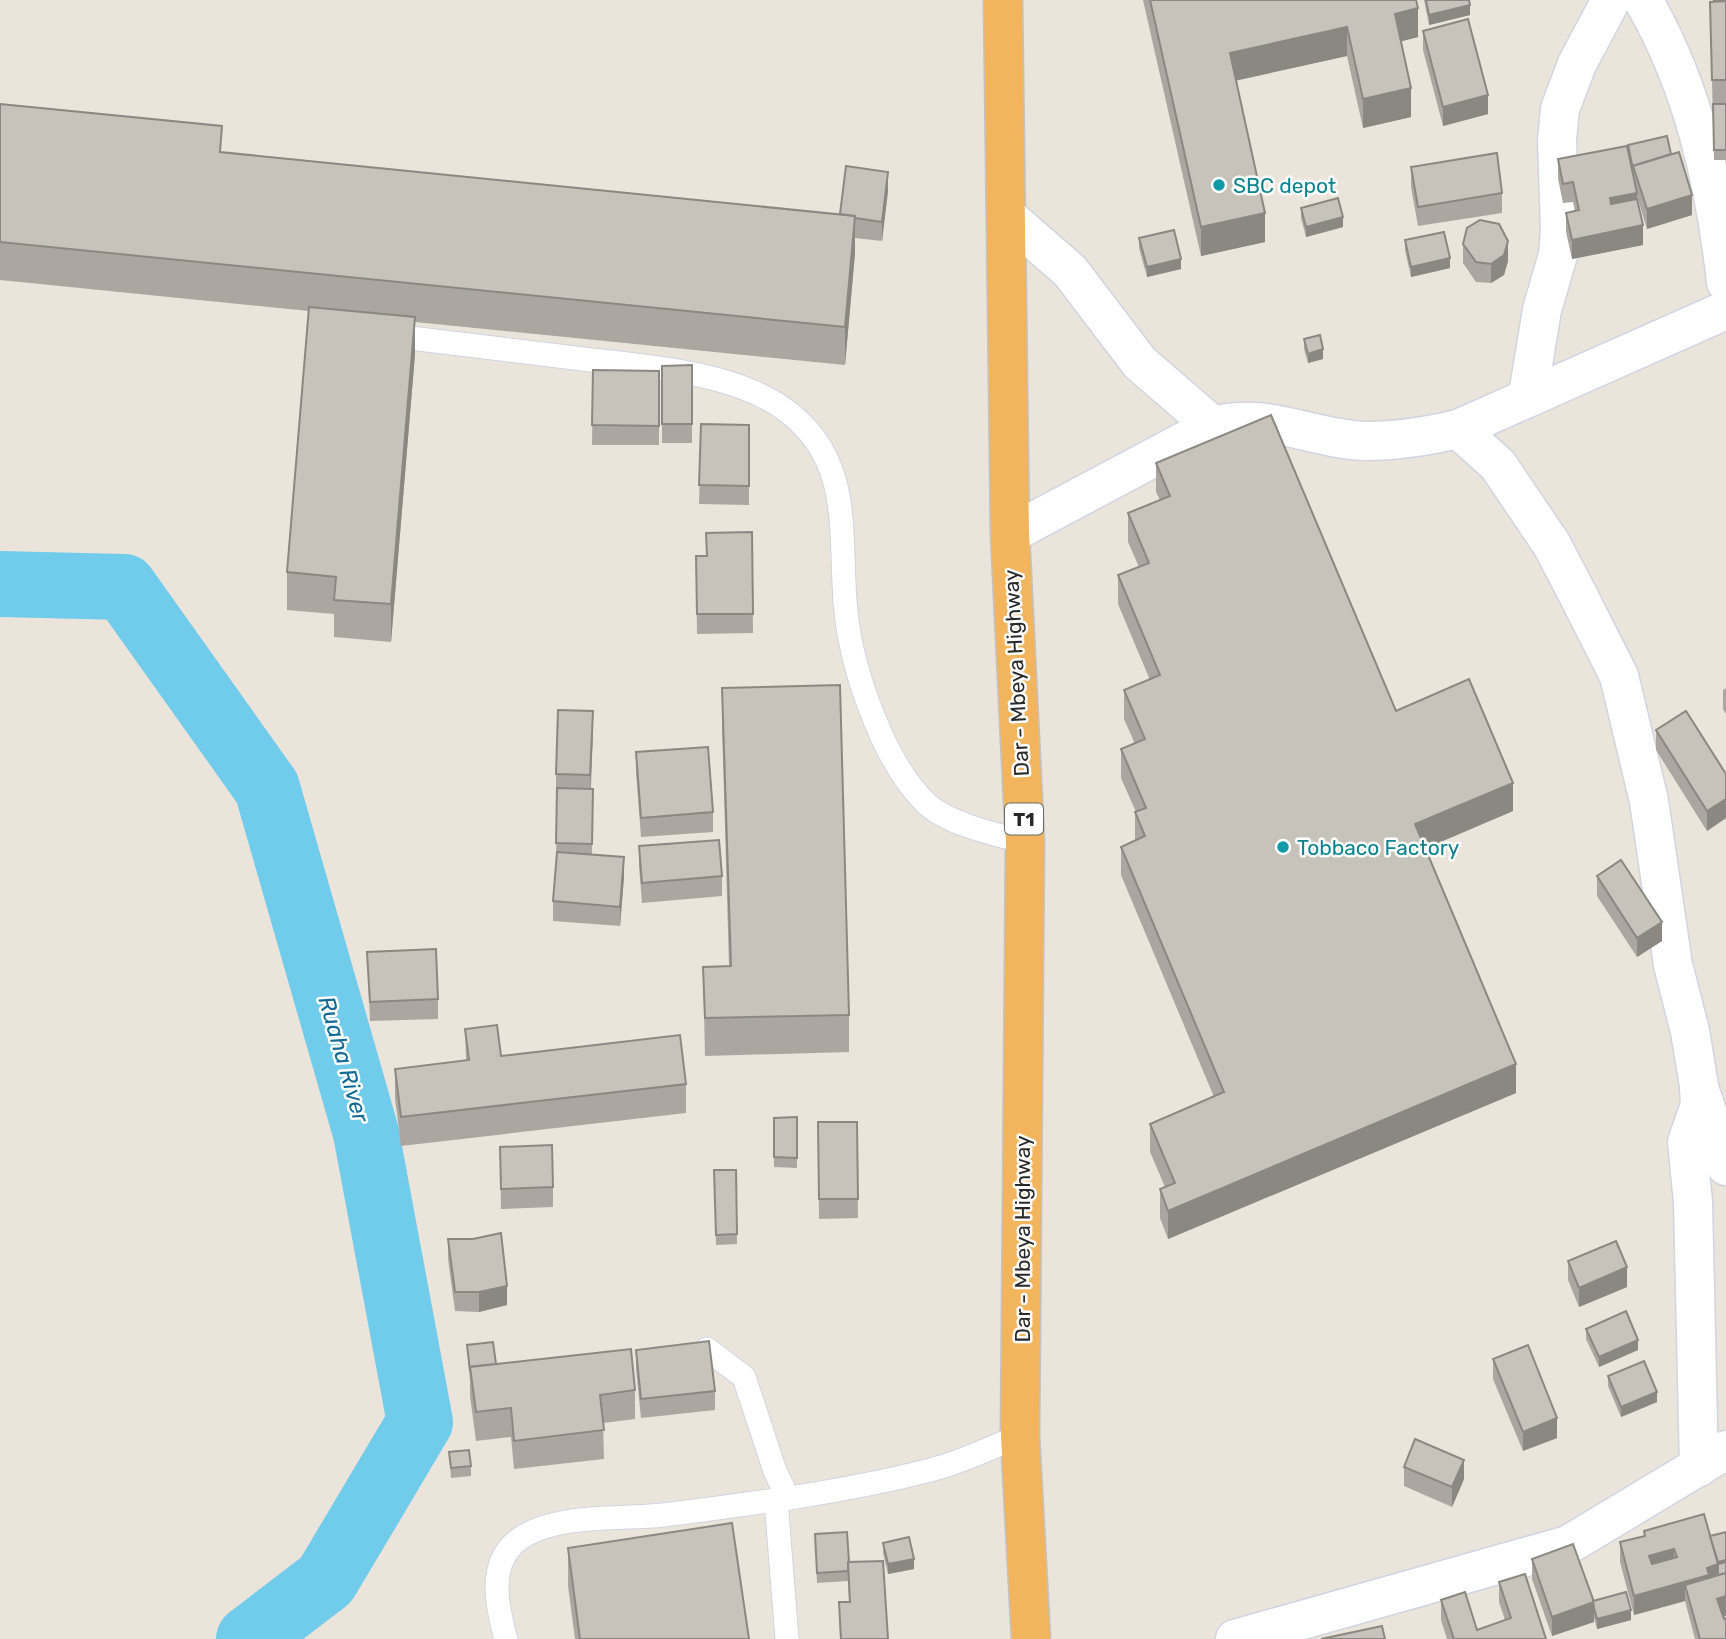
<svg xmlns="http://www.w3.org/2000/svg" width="1726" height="1639" font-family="Rubik,sans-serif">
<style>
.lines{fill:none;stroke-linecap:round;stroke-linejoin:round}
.river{stroke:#71cbeb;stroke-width:66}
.service-casing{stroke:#d1d4e2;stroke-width:25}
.minor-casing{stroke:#d1d4e2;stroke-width:41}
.trunk-casing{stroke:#c3c3c3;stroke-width:41}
.service{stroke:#fff;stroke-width:23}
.minor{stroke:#fff;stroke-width:38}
.trunk{stroke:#f2b45c;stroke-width:38}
.wall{fill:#aba7a0}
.shaded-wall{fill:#8b8882}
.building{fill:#c7c2ba;stroke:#8b8882;stroke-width:2;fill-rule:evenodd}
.culture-dot{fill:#0f9aa8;stroke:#fff;stroke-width:2.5}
.labels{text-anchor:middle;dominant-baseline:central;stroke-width:5;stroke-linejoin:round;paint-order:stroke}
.shield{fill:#fff;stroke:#696969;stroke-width:2}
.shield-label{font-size:19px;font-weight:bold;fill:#292929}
.culture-label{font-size:21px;fill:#0d838f;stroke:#fff;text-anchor:start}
.street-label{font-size:21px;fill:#292929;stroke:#fff}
.water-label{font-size:23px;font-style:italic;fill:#116996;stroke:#fff}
</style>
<rect width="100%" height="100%" fill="#ebe4db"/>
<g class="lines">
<!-- river -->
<path class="river" d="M0,584l124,3 143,201 99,345 54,289 -94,158 -77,59"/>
<defs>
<g id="service">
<path d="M386,335c63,8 126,15 189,23 64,8 155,12 209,51 72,51 54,129 62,203 6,58 38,152 81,192 21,20 71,31 98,38"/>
<path d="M707,1349l37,28 31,94 13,27"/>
<path d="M776,1500l11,139"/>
<path d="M506,1639c-9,-32 -19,-75 12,-99 36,-27 102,-20 145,-25 42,-5 85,-11 127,-17 50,-8 102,-17 151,-31 27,-8 53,-21 79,-31"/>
</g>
<g id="minor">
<path d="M1643,0c50,86 72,183 83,282"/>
<path d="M1007,216l63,55 70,92 73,63"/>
<path d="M1528,395l14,-85 16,-55 2,-26 -3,-89 3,-31 17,-45 34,-64"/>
<path d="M1458,429l40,36 54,80 25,48 42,83 30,125 24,164 17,66 9,55 1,19 -13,37 6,60 6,265"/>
<path d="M1010,534l203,-108c54,-15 101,14 154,15 31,0 61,-5 91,-12l268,-119"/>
<path d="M1699,1088l27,78"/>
<path d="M1235,1639l333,-94 158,-95"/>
</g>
<path id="trunk" d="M1003,0l7,534 15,308 -5,594 11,203"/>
</defs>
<!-- service casing -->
<use href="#service" class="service-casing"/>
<!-- minor casing -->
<use href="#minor" class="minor-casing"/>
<!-- trunk casing -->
<use href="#trunk" class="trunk-casing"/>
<!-- service -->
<use href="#service" class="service"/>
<!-- minor -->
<use href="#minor" class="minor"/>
<!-- trunk -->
<use href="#trunk" class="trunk"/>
</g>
<!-- wall -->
<g class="wall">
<path d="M1143,0h273l2,37 -17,4 10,76 -48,11 -16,-72 -111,24 29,162 -64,14z"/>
<path d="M1424,0h45l1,15 -41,10z"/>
<path d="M1726,0v160h-12l-4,-158z"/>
<path d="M1423,31l65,83 -45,12 -20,-76z"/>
<path d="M0,104l222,48 618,62 48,-23 -6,50 -27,-3v15l-10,112 -430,-43v32l-24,288 -57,-5v-23l-47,-4v-38l22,-261 -309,-31z"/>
<path d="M1628,145l43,9 21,61 -45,14 -10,-33 6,49 -71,14 -6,-27v-19l9,-2 -2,-9 -10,1 -5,-24v-20l70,-7z"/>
<path d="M1411,167l91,26v20l-84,13 -7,-39z"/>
<path d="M1301,208l42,19 -37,10 -5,-19z"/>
<path d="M1139,238l42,31 -34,8 -8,-29z"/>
<path d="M1405,240l45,28 -39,9 -6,-27z"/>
<path d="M1463,244l45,17 -4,14 -13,8 -15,-1 -13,-19z"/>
<path d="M1304,339l19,20 -15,4 -4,-14z"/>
<path d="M692,365v78h-30v-77z"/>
<path d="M593,370l66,1v74h-67z"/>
<path d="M701,424l48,1v80l-50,-1z"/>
<path d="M1156,463l240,248 117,100 -88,37 91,245 -348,146 -8,-21v-29l5,-2 -15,-35v-28l64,-27 -93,-222v-28l14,-7v-28h1l-15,-34v-29l14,-5 -11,-25v-29l26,-10 -32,-76v-29l21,-8 -11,-25v-29l32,-13 -4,-8z"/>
<path d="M752,532l1,101 -56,1 -1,-78h10z"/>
<path d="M722,688l127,327v37l-144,4 -2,-89 26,-1 -7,-241z"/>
<path d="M1726,688v26l-3,-5v-19z"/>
<path d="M593,730l-2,59h2l-1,66 32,22 -4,49 -67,-5v-20l3,-40 1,-68h-1v-19z"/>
<path d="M1656,730l70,44v44l-19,13 -51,-81z"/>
<path d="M636,752l77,60v20l-72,5 -5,-65z"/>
<path d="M639,846l83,30v20l-80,7 -3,-37z"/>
<path d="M1597,876l65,65 -25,16 -40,-61z"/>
<path d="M367,952l71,47v20l-68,2z"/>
<path d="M465,1029l36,27 185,28v29l-285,33 -6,-48v-29l71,-8z"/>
<path d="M797,1117v51l-23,-1v-49z"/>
<path d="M818,1122h39l1,96 -39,1z"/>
<path d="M500,1147l53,40v20l-52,2z"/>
<path d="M714,1170h22l1,74 -21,1z"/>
<path d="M448,1239l59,66 -28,7 -24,-1 -7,-52z"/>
<path d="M1568,1261l59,26 -48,20 -11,-27z"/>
<path d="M1586,1329l52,21 -39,17 -13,-28z"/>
<path d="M467,1345l29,19 139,26v29l-32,4 1,36 -90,10 -3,-32 -35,4 -6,-45v-15z"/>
<path d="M636,1350l79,41v19l-74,8 -5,-49z"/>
<path d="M1493,1359l64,79 -34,13 -30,-72z"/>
<path d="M1608,1376l49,26 -36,15 -13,-31z"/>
<path d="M449,1452l22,14v10l-20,2z"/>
<path d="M1404,1467l60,12 -12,28 -48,-21z"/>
<path d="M1644,1531l66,5 16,-4v84l-3,1 3,22h-31l-10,-38 -51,14 -14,-53v-20l24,-6z"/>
<path d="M815,1534l34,28 39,77h-48l-1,-37h10l-1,-21 -31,2z"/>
<path d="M883,1543l31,26 -26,5 -5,-21z"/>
<path d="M568,1548l181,91h-174l-7,-53z"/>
<path d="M1532,1559l61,42 38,19 -34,9 -3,-11v4l-42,14 -20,-57z"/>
<path d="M1499,1582l47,57h-99l-6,-19v-20l36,30 28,-10 -6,-18z"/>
</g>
<!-- shaded-wall -->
<g class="shaded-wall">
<path d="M1470,5v10l-41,10v-10z"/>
<path d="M1418,8v29l-23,6v-29z"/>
<path d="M1347,27v29l-117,26v-29z"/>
<path d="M1411,88v29l-48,11v-29z"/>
<path d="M1488,95v19l-45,12v-19z"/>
<path d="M888,172v19l-6,50v-19z"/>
<path d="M1637,193v19l-27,6v-20z"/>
<path d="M1692,195v20l-45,14v-20z"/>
<path d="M1265,213v29l-64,14v-29z"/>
<path d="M855,216v37l-10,112v-38z"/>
<path d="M1343,217v10l-37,10v-10z"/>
<path d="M1643,225v20l-71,14v-19z"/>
<path d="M1508,241v20l-4,14 -13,8v-19z"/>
<path d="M1450,258v10l-39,9v-10z"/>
<path d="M1181,259v10l-34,8v-10z"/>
<path d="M415,317v37l-24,288v-38z"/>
<path d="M1323,349v10l-15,4v-9z"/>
<path d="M593,711v19l-3,65v-20z"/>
<path d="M1513,783v28l-98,42v-29z"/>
<path d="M1726,799v19l-19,13v-20z"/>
<path d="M624,857v20l-4,49v-19z"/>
<path d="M1662,922v19l-25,16v-19z"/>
<path d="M1516,1064v29l-348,146v-28z"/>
<path d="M1627,1267v20l-48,20v-19z"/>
<path d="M507,1286v19l-28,7v-20z"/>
<path d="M1638,1340v10l-39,17v-10z"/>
<path d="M1657,1392v10l-36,15v-10z"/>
<path d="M1557,1418v20l-34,13v-19z"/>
<path d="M1464,1460v19l-12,28v-20z"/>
<path d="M1674,1549v19l-25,8v-20z"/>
<path d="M914,1559v10l-26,5v-10z"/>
<path d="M1726,1560v10l-14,16 -27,-1v16l-51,14v-19l73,-28 8,-5z"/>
<path d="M1726,1596v20l-9,2v-19z"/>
<path d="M1594,1602v20l-42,14v-19z"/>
<path d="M1631,1610v10l-34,9v-10z"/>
</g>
<!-- building -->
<g class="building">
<path d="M1150,0h266l2,8 -23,6 16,74 -48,11 -16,-72 -117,26 35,160 -64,14z"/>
<path d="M1426,0h43l1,5 -41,10z"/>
<path d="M1714,0h12v1l-12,1z"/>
<path d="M1726,1v79h-14l-2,-78z"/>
<path d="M1468,19l20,76 -45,12 -20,-76z"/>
<path d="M0,104l222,22 -2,26 635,64 -10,111 -845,-85z"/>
<path d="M1713,104h13v46h-12z"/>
<path d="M1667,136l4,18 -38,12v3l-5,-24z"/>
<path d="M1627,146l10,47 -27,5 1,6 26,-5 6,26 -71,15 -6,-27 13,-3 -6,-28 -10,2 -5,-25z"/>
<path d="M1679,152l13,43 -45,14 -14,-43z"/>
<path d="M1497,153l5,40 -84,14 -7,-40z"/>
<path d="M846,166l42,6 -6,50 -27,-4v-2l-15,-2z"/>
<path d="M1338,198l5,19 -37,10 -5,-19z"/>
<path d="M1480,220l19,4 9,17 -4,14 -13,9 -15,-2 -13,-18 4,-16z"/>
<path d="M1174,230l7,29 -34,8 -8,-29z"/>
<path d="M1444,232l6,26 -39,9 -6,-27z"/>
<path d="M309,307l106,10 -24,287 -57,-4 2,-23 -49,-5z"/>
<path d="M1320,335l3,14 -15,5 -4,-15z"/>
<path d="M692,365v59h-30v-58z"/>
<path d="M593,370l66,1v55l-67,-1z"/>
<path d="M1271,415l125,296 73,-32 44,104 -98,41 101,240 -348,147 -8,-22 15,-6 -25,-59 74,-32 -103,-245 24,-11 -10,-24 11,-4 -25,-59 24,-10 -21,-49 36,-15 -42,-100 31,-12 -21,-50 42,-17 -14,-33z"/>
<path d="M701,424l48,1v61l-50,-1z"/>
<path d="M752,532l1,82h-56l-1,-58h11l-1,-23z"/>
<path d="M840,685l9,330 -144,3 -2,-51 28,-1 -9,-278z"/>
<path d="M558,710l35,1 -3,64 -34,-1z"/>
<path d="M1686,711l40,63v25l-19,12 -51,-81z"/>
<path d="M708,747l5,65 -72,6 -5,-66z"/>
<path d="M557,788l36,1 -1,55 -36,-1z"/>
<path d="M719,840l3,36 -80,7 -3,-37z"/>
<path d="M557,852l67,5 -4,50 -67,-6z"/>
<path d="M1621,860l41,62 -25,16 -40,-62z"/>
<path d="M436,949l2,50 -68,3 -3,-50z"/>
<path d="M497,1025l4,31 179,-21 6,49 -285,33 -6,-48 74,-9 -4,-31z"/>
<path d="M797,1117v41l-23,-1v-39z"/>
<path d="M818,1122h39l1,77h-39z"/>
<path d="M552,1145l1,42 -52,2 -1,-42z"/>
<path d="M714,1170h22l1,64 -21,1z"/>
<path d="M501,1233l6,53 -28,6h-24l-7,-53h25z"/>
<path d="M1616,1241l11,26 -48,21 -11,-27z"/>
<path d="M1626,1311l12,29 -39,17 -13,-28z"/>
<path d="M709,1341l6,50 -74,8 -5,-49z"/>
<path d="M493,1342l3,22 -26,3v4l-3,-26z"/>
<path d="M1528,1345l29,73 -34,14 -30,-73z"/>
<path d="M631,1349l4,41 -35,5 4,35 -90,11 -3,-33 -35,4 -6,-45z"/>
<path d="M1644,1361l13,31 -36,15 -13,-31z"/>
<path d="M1415,1439l49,21 -12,27 -48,-20z"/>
<path d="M469,1450l2,16 -20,2 -2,-16z"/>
<path d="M1704,1514l14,50 -11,4 2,7 -75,21 -14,-54 25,-6 -1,-5zM1674,1549l3,8 -25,7 -3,-8z"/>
<path d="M732,1523l17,116h-169l-12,-91z"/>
<path d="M847,1532l2,30h-1v9l-31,2 -2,-39z"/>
<path d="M1726,1532v28l-8,2 -8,-26z"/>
<path d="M909,1537l5,22 -26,5 -5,-21z"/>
<path d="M1573,1544l21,58 -42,15 -20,-58z"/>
<path d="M883,1561l5,78h-47l-2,-37h11l-2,-40z"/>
<path d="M1726,1562v11l-14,4v-1l6,-2v-10z"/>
<path d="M1726,1573v23l-9,3 7,20 2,-1v21h-26l-15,-54z"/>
<path d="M1525,1574l21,65h-92l-13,-39 24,-8 12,38 34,-12 -12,-36z"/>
<path d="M1626,1592l5,18 -34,9 -3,-11 -1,-7z"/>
<path d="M1382,1626l3,13h-64z"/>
</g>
<!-- markers -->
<g class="culture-dot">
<circle cx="1219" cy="185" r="7"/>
<circle cx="1283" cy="847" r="7"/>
</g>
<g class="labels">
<!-- shield labels -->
<rect class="shield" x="1005" y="803.5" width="38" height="31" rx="5"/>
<g class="shield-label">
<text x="1024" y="819">T1</text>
</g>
<!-- culture labels -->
<g class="culture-label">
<text x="1233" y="185">SBC depot</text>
<text x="1297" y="847">Tobbaco Factory</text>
</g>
<!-- street labels -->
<g class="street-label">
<text transform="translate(1016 673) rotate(-93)">Dar - Mbeya Highway</text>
<text transform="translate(1022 1239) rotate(-90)">Dar - Mbeya Highway</text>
</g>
<!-- water labels -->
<g class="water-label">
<text transform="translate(344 1059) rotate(74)">Ruaha River</text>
</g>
</g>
</svg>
